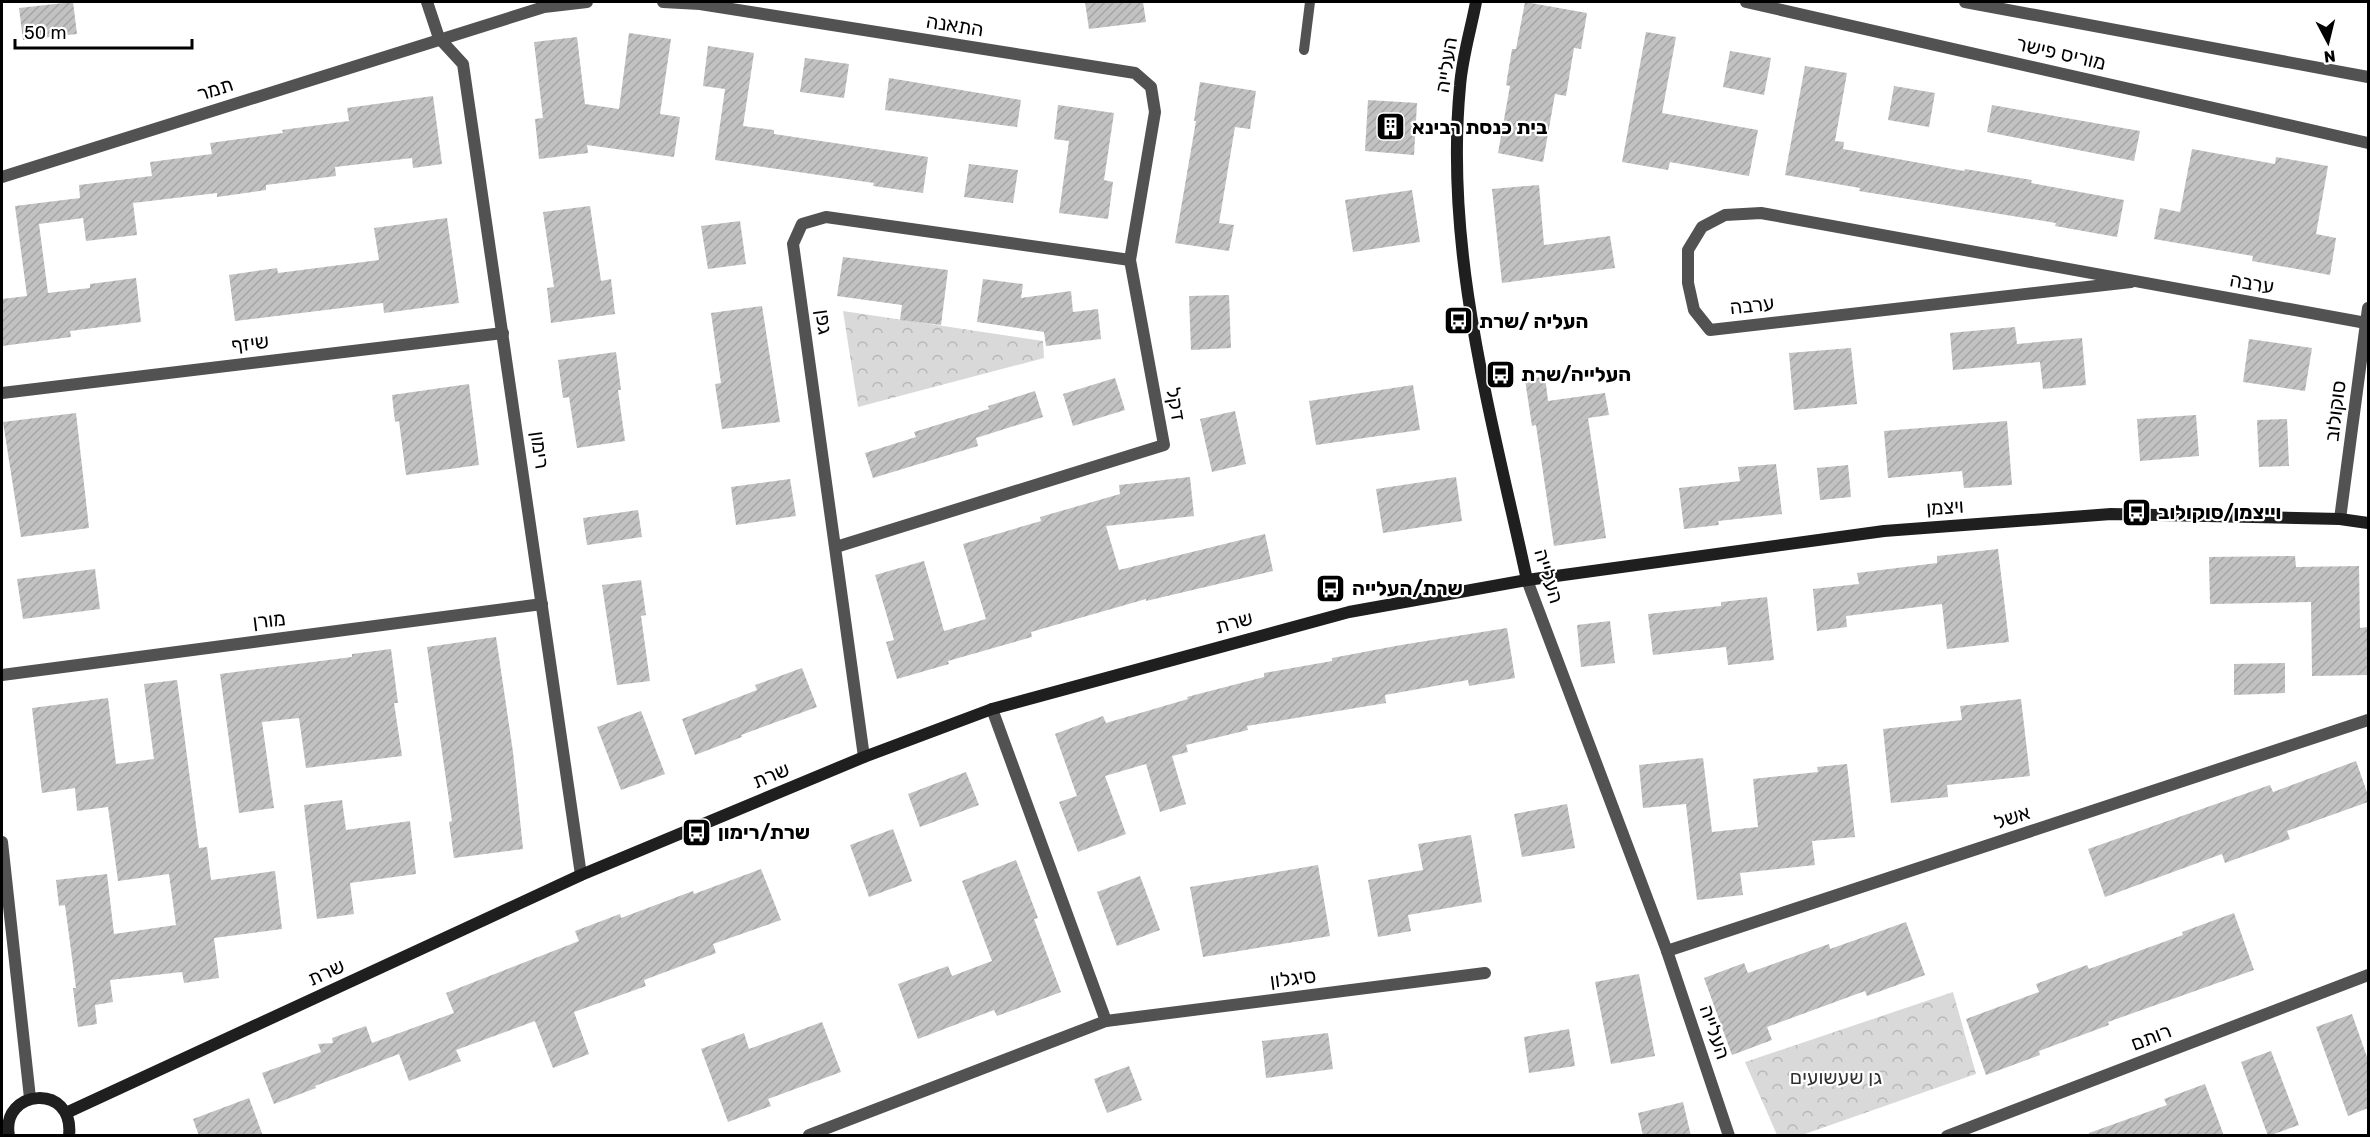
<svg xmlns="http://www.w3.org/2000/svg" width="2370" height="1137" font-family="Rubik,Heebo,sans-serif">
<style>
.park{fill:url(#park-crowns)}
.building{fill:url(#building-hatch)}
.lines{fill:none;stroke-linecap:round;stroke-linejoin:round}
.lane{stroke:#525252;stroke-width:10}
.street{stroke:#525252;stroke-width:12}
.secondary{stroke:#1f1f1f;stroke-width:12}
.labels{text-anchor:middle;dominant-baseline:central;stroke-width:4.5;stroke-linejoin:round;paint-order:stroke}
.street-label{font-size:20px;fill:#000;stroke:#fff}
.poi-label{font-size:20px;font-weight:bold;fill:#000;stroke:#fff;text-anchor:start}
.park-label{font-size:20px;fill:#303030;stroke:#fff}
</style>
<defs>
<pattern id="park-crowns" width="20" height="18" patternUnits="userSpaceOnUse" patternTransform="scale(1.5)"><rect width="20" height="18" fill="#d9d9d9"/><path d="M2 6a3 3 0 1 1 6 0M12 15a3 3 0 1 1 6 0" fill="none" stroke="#b8b8b8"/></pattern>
<pattern id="building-hatch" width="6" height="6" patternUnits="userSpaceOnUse" patternTransform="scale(1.5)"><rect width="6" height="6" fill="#c2c2c2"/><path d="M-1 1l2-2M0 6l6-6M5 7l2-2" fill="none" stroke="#a5a5a5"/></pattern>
</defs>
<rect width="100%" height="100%" fill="#fff"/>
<!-- park -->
<g class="park">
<path d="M843,311l200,30 1,17 -186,49z"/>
<path d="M1953,992l23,82 -174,61h-25l-32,-73z"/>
</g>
<!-- building -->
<g class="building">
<path d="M73,2l4,32 -54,6 -4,-32z"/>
<path d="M1085,2h58l3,20 -57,7z"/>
<path d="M1525,2l62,11 -6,36 -7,-1 -8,48 -11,-2 -12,68 -45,-9 12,-67 -4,-1 6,-36h4z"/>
<path d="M1646,32l30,5 -14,76 96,17 -9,46 -79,-14 -2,8 -46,-8z"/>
<path d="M629,33l42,6 -11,75 20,3 -6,40 -87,-12 1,8 -49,6 -4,-40 8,-1 -9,-76 43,-5 8,67 34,5z"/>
<path d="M708,46l46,7 -11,73 31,4v4l154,23 -5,36 -50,-7 1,-3 -159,-23 10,-71 -22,-3z"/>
<path d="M1730,51l41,7 -7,37 -41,-8z"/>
<path d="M805,58l44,6 -5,34 -44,-6z"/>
<path d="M1805,66l42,7 -12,68 9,1 -1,7 121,22 1,-2 67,11 -1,3 93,17 -7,37 -62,-11 1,-3 -197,-32 1,-3 -75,-13z"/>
<path d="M889,78l132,22 -4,27 -132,-17z"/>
<path d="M1200,82l56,9 -6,38 -15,-2 -16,96 15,2 -5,26 -54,-8 21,-122h-2z"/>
<path d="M1894,86l41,7 -6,34 -41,-7z"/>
<path d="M433,96l9,68 -29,4 -1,-10 -77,9 1,9 -70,9v5l-49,7v-4l-84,10 4,32 -51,6 -3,-23 -44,6 9,69 42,-5v-4l46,-6 5,44 -71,9 1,6 -69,9v-47l25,-3 -12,-90 65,-8 -1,-13 73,-9 -2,-14 62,-8 -2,-11 73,-10 -1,-3 67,-9 -2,-13z"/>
<path d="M1368,100l49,3 -3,52 -49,-4z"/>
<path d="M1058,105l56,8 -10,67 9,2 -5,37 -49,-6 10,-72 -15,-2z"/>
<path d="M1992,105l148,26 -6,30 -147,-29z"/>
<path d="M2192,149l83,15 1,-7 52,9 -12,68 20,4 -6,37 -78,-14 1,-5 -99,-17 6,-31 20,4z"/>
<path d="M969,164l49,6 -5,33 -49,-6z"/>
<path d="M1539,185l5,60 66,-9 5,32 -113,15 -10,-94z"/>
<path d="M1412,190l8,52 -67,10 -8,-52z"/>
<path d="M590,206l11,75 10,-2 4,35 -64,9 -4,-35 7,-1 -11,-75z"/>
<path d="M447,218l12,85 -75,10 -1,-10 -148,18 -6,-46 48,-7 1,5 101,-13 -5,-32z"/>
<path d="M740,221l6,43 -38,5 -7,-43z"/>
<path d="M843,257l105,13 -7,55 -41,-5 2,-15 -65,-9z"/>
<path d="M983,279l40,5 -2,14 50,-7 2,21 25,-3 3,30 -55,7 -2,-14 -67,-10z"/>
<path d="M1229,295l2,53 -40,2 -2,-54z"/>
<path d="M762,306l18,116 -58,7 -7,-45 6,-1 -10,-70z"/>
<path d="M2015,327l2,17 65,-6 4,47 -43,4 -3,-27 -87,8 -3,-37z"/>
<path d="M2249,339l63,9 -7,43 -62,-9z"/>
<path d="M1851,348l6,56 -63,6 -5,-57z"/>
<path d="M616,352l5,38h-3l7,51 -48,7 -8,-51 -6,1 -5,-38z"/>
<path d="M1545,376l3,25 57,-8 4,22 -21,3 18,120 -52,8 -18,-121 -4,1 -7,-46z"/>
<path d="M1115,378l10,32 -52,16 -10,-32z"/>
<path d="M469,384l10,81 -73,10 -7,-54 -4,1 -3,-27z"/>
<path d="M1413,385l7,45 -104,15 -7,-44z"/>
<path d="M1035,391l8,26 -67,21 2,8 -105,32 -8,-25 51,-16 -2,-5 75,-23 -1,-3z"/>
<path d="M1235,411l11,53 -34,8 -12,-53z"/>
<path d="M76,413l13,115 -68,9 -18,-115z"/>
<path d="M2196,415l3,41 -59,5 -3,-42z"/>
<path d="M2287,419l2,47 -30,1 -2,-47z"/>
<path d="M2007,421l5,64 -48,3 -2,-17 -74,7 -4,-47z"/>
<path d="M1776,464l6,50 -64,7 1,4 -35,4 -5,-41 61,-7 -2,-14z"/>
<path d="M1848,465l3,32 -31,3 -3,-32z"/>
<path d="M1190,477l4,39 -88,10 13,44 146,-36 8,37 -127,30v-2l-115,33 1,5 -84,24 1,3 -52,15 -11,-37 8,-2 -19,-65 49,-14 20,70 42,-12 -23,-75 78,-23 -1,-4 80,-23 -1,-9z"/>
<path d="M1456,477l6,44 -79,12 -7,-44z"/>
<path d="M790,479l6,37 -60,9 -5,-38z"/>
<path d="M638,510l4,27 -55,8 -4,-27z"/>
<path d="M1998,549l11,93 -62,7 -5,-45 -96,12 1,11 -30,4 -4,-42 46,-5 -2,-11 80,-10v-7z"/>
<path d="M2295,556l1,11 63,-1 1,62 8,-1v48l-56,1 -1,-74 -101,2 -1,-47z"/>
<path d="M95,569l5,40 -77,10 -6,-40z"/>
<path d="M641,580l5,35 -5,1 9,65 -33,4 -15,-100z"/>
<path d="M1767,597l7,63 -46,5 -2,-18 -73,8 -5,-41 73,-8v-4z"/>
<path d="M1610,621l5,42 -34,4 -4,-42z"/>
<path d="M1507,628l8,50 -46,8 -1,-6 -83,15 1,8 -139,23 1,4 -62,15 2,7 -16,4 14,48 -26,8 -14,-48 -41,12 21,58 -48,18 -19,-50 18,-6 -22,-62 48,-18 3,7 82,-24 -1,-2 77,-20v-4l68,-12v-3l69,-13z"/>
<path d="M496,637l17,115 10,97 -69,9 -5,-36 3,-1 -25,-174z"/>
<path d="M391,649l7,54h-4l8,53 -96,12 -7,-50 -37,4 12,86 -35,5 -19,-139 132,-17v-3z"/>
<path d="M2285,663v30l-51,2v-31z"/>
<path d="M802,668l15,39 -76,28 1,2 -47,18 -13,-36 75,-29 -2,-5z"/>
<path d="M177,680l22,168 8,-1 4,33 64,-9 7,58 -68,9 5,40 -35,5 -2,-11 -72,8 3,22 -18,3 2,19 -19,3 -5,-39h3l-11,-83 -6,1 -3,-26 51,-6 7,60 62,-9 -7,-51 -51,7 -10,-74 -31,4 -2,-23 -33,5 -10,-85 76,-10 8,66 38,-5 -10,-75z"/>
<path d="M2021,699l9,77 -83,9 1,12 -57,6 -8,-74 79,-9 -2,-14z"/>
<path d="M641,711l24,63 -44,16 -24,-63z"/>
<path d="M1703,758l9,74 46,-5 -5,-48 65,-7 -1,-5 30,-3 8,73 -43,4 3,24 -75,8 3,22 -46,5 -11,-96 -43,4 -4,-43z"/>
<path d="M2356,761l12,34v7l-81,29 3,8 -65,24 -3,-9 -117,43 -17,-48 182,-64 3,7z"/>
<path d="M966,772l13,33 -59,22 -12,-33z"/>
<path d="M342,800l4,30 64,-9 6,53 -66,9 4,31 -37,5 -13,-114z"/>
<path d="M1567,804l8,44 -53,9 -8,-43z"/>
<path d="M893,829l19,52 -43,16 -19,-52z"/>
<path d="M1471,835l11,67 -74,13 3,16 -33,6 -10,-57 55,-10 -5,-26z"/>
<path d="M1016,860l22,58 -4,1 27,73 -64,24 -3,-6 -76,29 -20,-55 50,-18 4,10 40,-15 -30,-80z"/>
<path d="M1318,865l12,71 -127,21 -13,-70z"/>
<path d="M761,869l20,51 -68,24 3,9 -72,27 2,6 -72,26 15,42 -36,14 -18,-47 -79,29 5,11 -52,20 -10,-27 -84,32 1,2 -42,16 -12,-31 59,-21 -3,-8 15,-1 -1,-5 34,-12 6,17 82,-30 -8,-20 133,-52 -4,-10 45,-17 1,4 72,-27 1,3z"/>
<path d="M1140,876l20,54 -43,16 -20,-54z"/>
<path d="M2234,913l20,57 -146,52 1,3 -70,26 1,4 -54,20 -20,-56 73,-27 -3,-8 51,-19 2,4 94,-34 -1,-3z"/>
<path d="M1906,922l19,53 -58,21 -2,-5 -98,36 5,13 -40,15 -28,-77 40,-15 4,10 81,-29 1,5z"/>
<path d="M1639,974l16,82 -44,8 -16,-82z"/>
<path d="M2352,1014l16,46v48l-20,8 -32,-89z"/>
<path d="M822,1022l19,50 -73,27 3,7 -43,16 -27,-73 43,-16 5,16z"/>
<path d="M1569,1029l6,37 -46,7 -5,-36z"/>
<path d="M1328,1033l5,36 -67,9 -4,-37z"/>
<path d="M2271,1051l28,74 -31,11 -27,-74z"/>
<path d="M1129,1066l13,34 -35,13 -13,-34z"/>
<path d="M2205,1084l19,52h-134l-1,-3 78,-28 -3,-6z"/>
<path d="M249,1098l14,38h-64l-6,-17z"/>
<path d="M1683,1102l8,34h-48l-5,-23z"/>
</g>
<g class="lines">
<!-- lane -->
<path class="lane" d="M1304,50l6,-48"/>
<!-- street -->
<g class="street">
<path d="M427,2l12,36 24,26 118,811"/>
<path d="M663,2l37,2 435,69 16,14 4,25 -25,148 34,185 -328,102"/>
<path d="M1746,2l622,141"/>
<path d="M1965,2l403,75"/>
<path d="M2,177l542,-170 43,-5"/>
<path d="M2131,282l-421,48 -16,-20 -6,-27v-33l14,-23 23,-12 36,-2 605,110"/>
<path d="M2,393l501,-60"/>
<path d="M2340,519l28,-211"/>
<path d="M1527,580l140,371 62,185"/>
<path d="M2,675l540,-71"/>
<path d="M992,709l114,312"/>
<path d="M864,757l-71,-513 9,-20 24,-7 304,43"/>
<path d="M2,842l28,256"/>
<path d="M1667,951l701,-231"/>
<path d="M809,1135l297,-114 379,-48"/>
<path d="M1947,1136l421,-161"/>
</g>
<!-- secondary -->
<g class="secondary">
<path d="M1476,2c-5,27 -14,56 -16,84 -16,167 32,332 67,494"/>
<path d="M66,1113l515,-238 283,-118 128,-48 357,-97 178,-32 357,-49 227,-17 229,5 28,4"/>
<path d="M9,1136c-9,-47 66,-54 60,0"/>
</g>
</g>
<!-- icons -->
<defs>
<symbol id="building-square" viewBox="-11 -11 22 22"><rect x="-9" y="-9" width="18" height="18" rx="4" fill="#000" stroke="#fff"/><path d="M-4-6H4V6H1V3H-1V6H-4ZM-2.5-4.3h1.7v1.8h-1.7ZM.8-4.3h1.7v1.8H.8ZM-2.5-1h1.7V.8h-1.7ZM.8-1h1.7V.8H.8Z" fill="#fff"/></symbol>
<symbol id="bus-square" viewBox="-11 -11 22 22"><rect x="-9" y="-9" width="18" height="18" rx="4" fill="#000" stroke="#fff"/><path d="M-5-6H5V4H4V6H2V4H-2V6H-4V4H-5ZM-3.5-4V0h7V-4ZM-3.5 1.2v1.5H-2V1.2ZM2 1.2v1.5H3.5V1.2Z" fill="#fff"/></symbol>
</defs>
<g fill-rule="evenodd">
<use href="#building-square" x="1374" y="110" width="33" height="33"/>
<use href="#bus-square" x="1442" y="304" width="33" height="33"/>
<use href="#bus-square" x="1484" y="358" width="33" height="33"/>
<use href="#bus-square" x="2120" y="496" width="33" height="33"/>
<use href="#bus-square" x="1314" y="572" width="33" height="33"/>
<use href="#bus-square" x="680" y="816" width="33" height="33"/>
</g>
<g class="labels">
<!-- street labels -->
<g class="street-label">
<text transform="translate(955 25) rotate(9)">התאנה</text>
<text transform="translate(2061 53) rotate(13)">מוריס פישר</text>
<text transform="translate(1446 65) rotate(-81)">העלייה</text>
<text transform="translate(215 89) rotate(-18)">תמר</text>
<text transform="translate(2252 283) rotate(10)">ערבה</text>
<text transform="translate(1752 305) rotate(-6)">ערבה</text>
<text transform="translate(824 322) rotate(82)">גפן</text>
<text transform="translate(250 343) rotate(-7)">שיזף</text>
<text transform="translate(1176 404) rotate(80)">דקל</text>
<text transform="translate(2335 411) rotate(-83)">סוקולוב</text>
<text transform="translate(540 450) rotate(82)">רימון</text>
<text transform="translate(1945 507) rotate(-4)">ויצמן</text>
<text transform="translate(1549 576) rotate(73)">העלייה</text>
<text transform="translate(269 620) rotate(-7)">מורן</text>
<text transform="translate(1234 622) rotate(-15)">שרת</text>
<text transform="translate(771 775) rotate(-23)">שרת</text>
<text transform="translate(2012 817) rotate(-18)">אשל</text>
<text transform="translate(326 972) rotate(-25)">שרת</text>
<text transform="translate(1293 978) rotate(-7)">סיגלון</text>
<text transform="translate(1715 1032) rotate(71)">העלייה</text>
<text transform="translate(2151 1037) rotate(-21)">רותם</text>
</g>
<!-- poi labels -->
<g class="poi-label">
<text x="1412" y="127">בית כנסת רבינא</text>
<text x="1479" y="321">העליה /שרת</text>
<text x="1521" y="374">העלייה/שרת</text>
<text x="2158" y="512">וייצמן/סוקולוב</text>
<text x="1352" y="588">שרת/העלייה</text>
<text x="718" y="832">שרת/רימון</text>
</g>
<!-- park labels -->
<g class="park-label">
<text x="1836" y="1077">גן שעשועים</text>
</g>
</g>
<!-- border -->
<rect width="2370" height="1137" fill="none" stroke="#000000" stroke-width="6"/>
<!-- north arrow -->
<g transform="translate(2328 42) rotate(173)" stroke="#ffffff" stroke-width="4.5" paint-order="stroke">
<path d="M0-4.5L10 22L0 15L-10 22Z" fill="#000000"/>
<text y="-9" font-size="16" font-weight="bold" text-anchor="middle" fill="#000000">N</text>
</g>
<!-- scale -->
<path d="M15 39v9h177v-9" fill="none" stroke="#000000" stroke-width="3"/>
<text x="24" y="39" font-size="18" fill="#000000" stroke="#ffffff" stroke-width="4.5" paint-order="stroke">50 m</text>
</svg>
